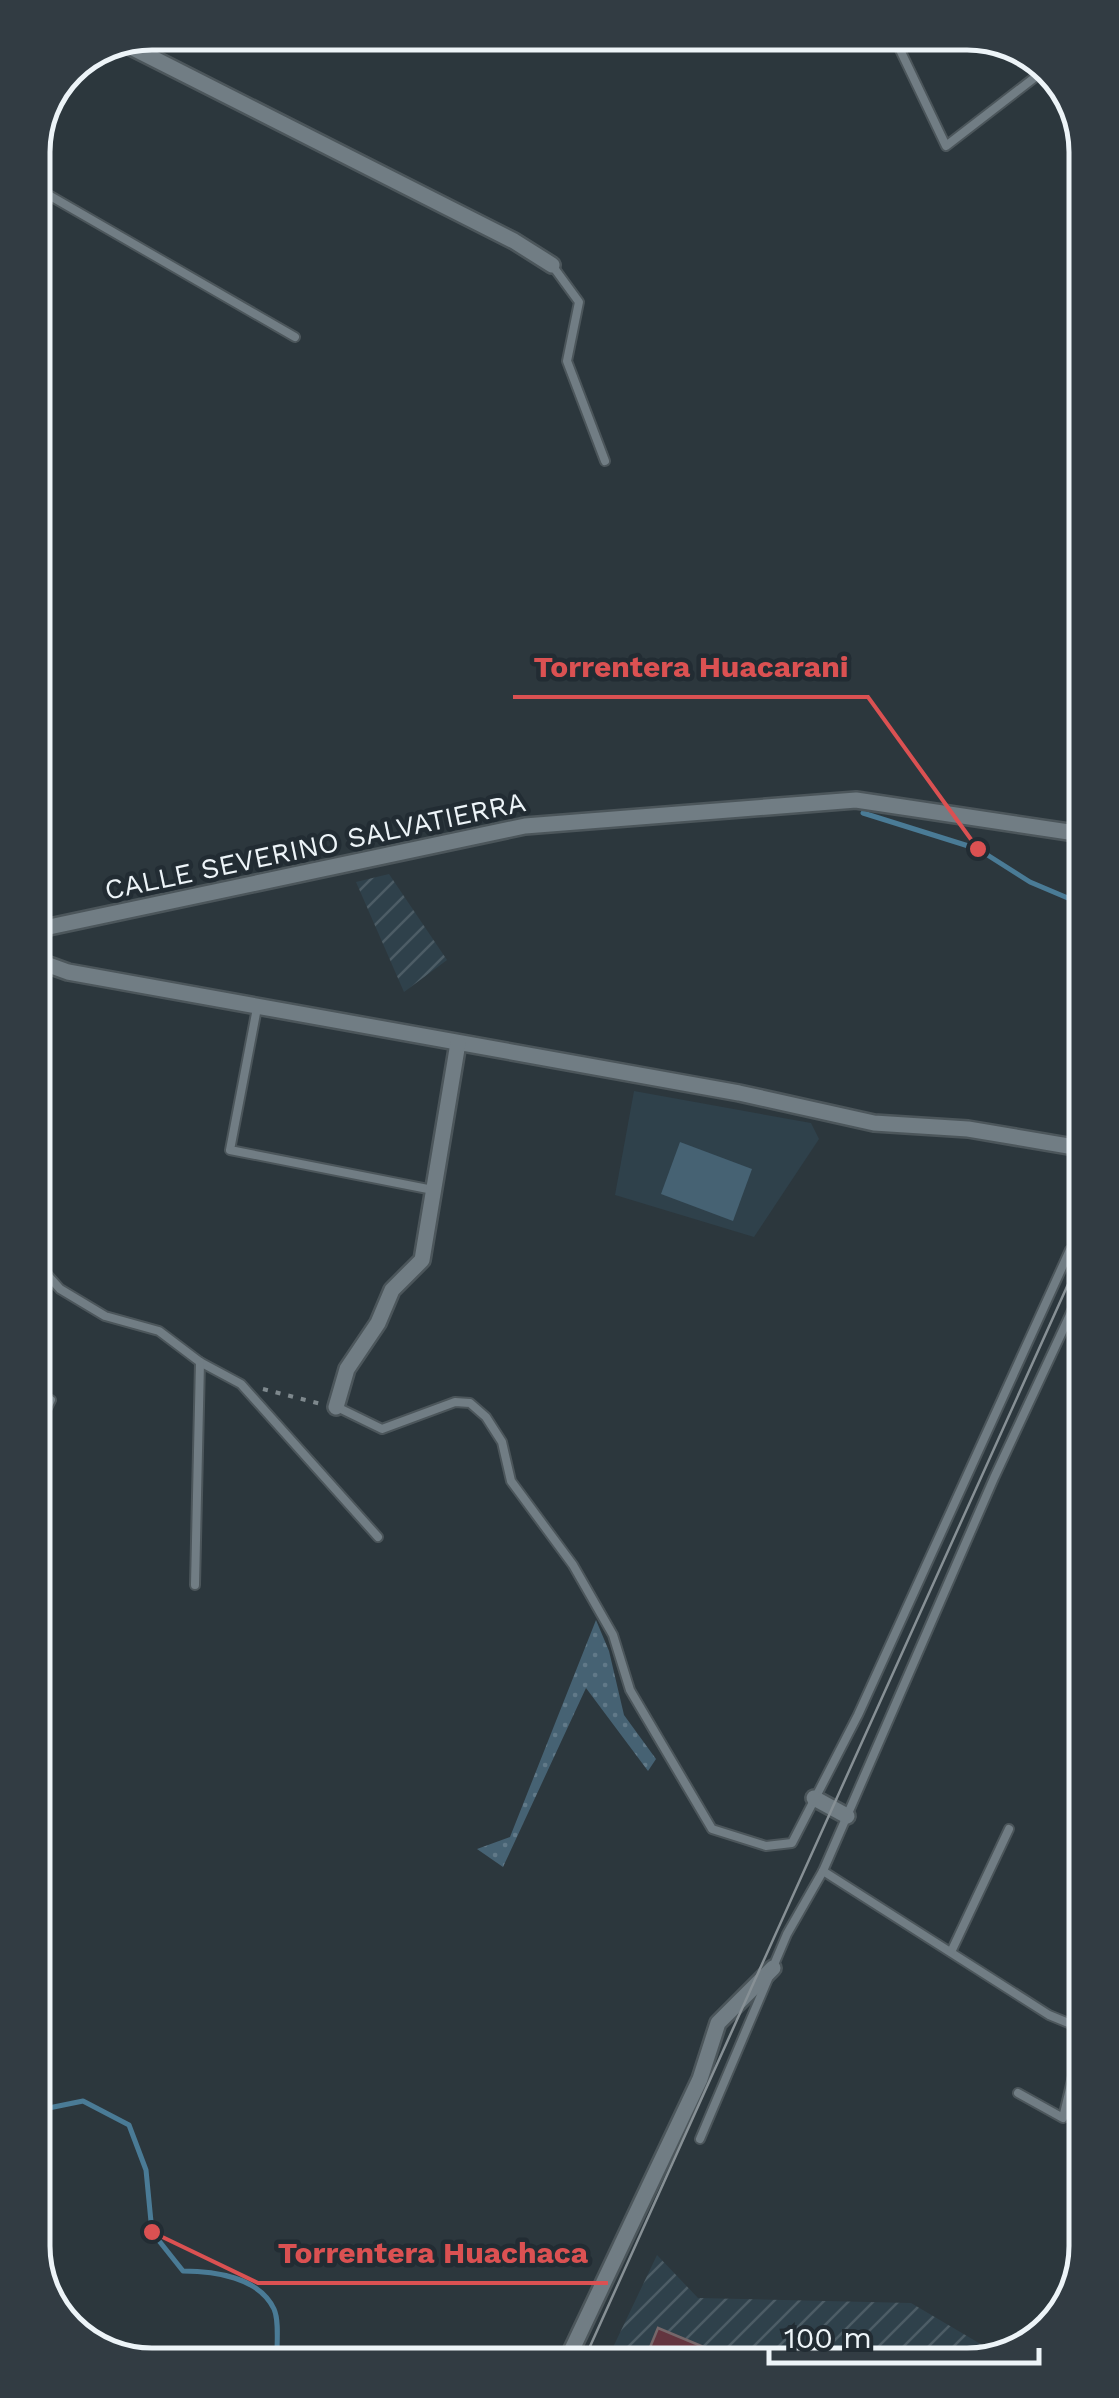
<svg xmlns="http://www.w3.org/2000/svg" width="1119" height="2398" font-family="'Work Sans',sans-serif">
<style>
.built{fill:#2f414b}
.industrial{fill:url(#industrial-furrows)}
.grass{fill:url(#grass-dots)}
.pitch{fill:#466273}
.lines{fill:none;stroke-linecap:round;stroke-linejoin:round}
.stream{stroke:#4a7b96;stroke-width:5}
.building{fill:#63353f;stroke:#76676a;stroke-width:2.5}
.service-casing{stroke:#4c565b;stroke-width:12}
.minor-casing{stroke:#4c565b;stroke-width:20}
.path{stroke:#7e888d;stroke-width:4;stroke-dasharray:5 8;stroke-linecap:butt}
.service{stroke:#717d84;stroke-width:8}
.minor{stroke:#717d84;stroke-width:15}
.tram{stroke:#879095;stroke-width:2.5}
.labels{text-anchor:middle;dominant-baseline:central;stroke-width:9;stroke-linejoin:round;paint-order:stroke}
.street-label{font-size:28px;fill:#edf4f8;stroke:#222c33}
.rim{fill:none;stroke:#edf4f8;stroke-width:5}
.leader{fill:none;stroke:#db5152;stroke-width:4}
.callout-dot{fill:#db5152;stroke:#222c33;stroke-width:4}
.callout-label{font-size:30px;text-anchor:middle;font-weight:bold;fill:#db5152;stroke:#222c33;stroke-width:9;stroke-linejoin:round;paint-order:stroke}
</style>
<defs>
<pattern id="industrial-furrows" width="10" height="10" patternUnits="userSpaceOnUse" patternTransform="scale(2.5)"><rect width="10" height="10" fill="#2f414b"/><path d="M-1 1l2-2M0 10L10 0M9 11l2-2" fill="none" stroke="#4d5d66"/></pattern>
<pattern id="grass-dots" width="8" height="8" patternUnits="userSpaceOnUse" patternTransform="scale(2.5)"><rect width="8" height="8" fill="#466273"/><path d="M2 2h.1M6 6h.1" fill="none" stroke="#617988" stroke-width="1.8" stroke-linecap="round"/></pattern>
</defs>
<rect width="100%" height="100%" fill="#2c373d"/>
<!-- built -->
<path class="built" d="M634,1091l177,32 8,16 -65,98 -139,-42z"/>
<!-- industrial -->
<g class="industrial">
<path d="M389,874l58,86 -43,32 -48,-110z"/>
<path d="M657,2255l41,43 213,5 95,56 -400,3z"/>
</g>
<!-- grass -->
<path class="grass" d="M596,1620l13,31 15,64 32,44 -8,12 -62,-83 -83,179 -26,-18 33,-12z"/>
<!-- pitch -->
<path class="pitch" d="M680,1142l72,27 -19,52 -72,-27z"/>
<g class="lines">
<!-- stream -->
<g class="stream">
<path d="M863,813l115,36 52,33 52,22"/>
<path d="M39,2110l44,-9 46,24 17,45 6,62 31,39c31,0 76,6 91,38 6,13 2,40 3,55"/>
</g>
</g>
<!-- building -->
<path class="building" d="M658,2328l79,33 -93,1z"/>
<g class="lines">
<defs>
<g id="service">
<path d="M892,33l54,113 101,-78"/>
<path d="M33,186l262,151"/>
<path d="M552,265l27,37 -12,59 38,100"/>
<path d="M257,1008l-27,142 203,40"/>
<path d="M36,1262l24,27 45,27 54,15 41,31 41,22 137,153"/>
<path d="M337,1407l45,22 73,-27 15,1 16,14 16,25 9,39 62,84 40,70 17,55 82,139 54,17 26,-3 66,-128 212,-465"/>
<path d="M37,1427l14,-27"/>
<path d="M195,1585l5,-223"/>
<path d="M823,1871l226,144 34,14"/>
<path d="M951,1952l58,-123"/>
<path d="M1018,2093l45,25 21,-88"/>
<path d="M700,2139l87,-205 36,-63 171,-393 89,-191"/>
</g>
<g id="minor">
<path d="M125,44l389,197 38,24"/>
<path d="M35,930l490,-104 331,-26 226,34"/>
<path d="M35,960l33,12 671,121 135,30 94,6 112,19"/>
<path d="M336,1407l11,-38 31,-46 14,-33 30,-30 36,-217"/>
<path d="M814,1798l33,18"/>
<path d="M1084,2030l2,-3"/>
<path d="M566,2362l134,-283 18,-56 55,-55"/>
</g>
</defs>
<!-- service casing -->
<use href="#service" class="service-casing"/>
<!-- minor casing -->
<use href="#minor" class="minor-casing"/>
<!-- path -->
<g class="path">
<path d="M1072,1241l11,-44"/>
<path d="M263,1389l58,15"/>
</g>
<!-- service -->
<use href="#service" class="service"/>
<!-- minor -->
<use href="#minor" class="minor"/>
<!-- tram -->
<path class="tram" d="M583,2362l500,-1111"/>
</g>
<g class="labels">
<!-- street labels -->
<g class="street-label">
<text transform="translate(315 846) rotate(-12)">CALLE SEVERINO SALVATIERRA</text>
</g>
</g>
<!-- crop -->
<path d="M0 0H1119V2398H0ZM152 50H967A102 102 0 0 1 1069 152V2246A102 102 0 0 1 967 2348H152A102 102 0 0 1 50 2246V152A102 102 0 0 1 152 50Z" fill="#323c43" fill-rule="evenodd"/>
<path class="rim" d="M152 50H967A102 102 0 0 1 1069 152V2246A102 102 0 0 1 967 2348H152A102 102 0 0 1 50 2246V152A102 102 0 0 1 152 50Z"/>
<!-- callouts -->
<path class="leader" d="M978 849L868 697H513M152 2232L258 2283H608"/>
<g class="callout-dot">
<circle cx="978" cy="849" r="10"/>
<circle cx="152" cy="2232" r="10"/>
</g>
<g class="callout-label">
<text x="691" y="677">Torrentera Huacarani</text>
<text x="433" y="2263">Torrentera Huachaca</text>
</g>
<!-- scale -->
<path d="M769 2348v15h270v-15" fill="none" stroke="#edf4f8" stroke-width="5"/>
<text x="784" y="2348" font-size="30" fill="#edf4f8" stroke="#222c33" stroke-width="8" paint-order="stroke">100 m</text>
</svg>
